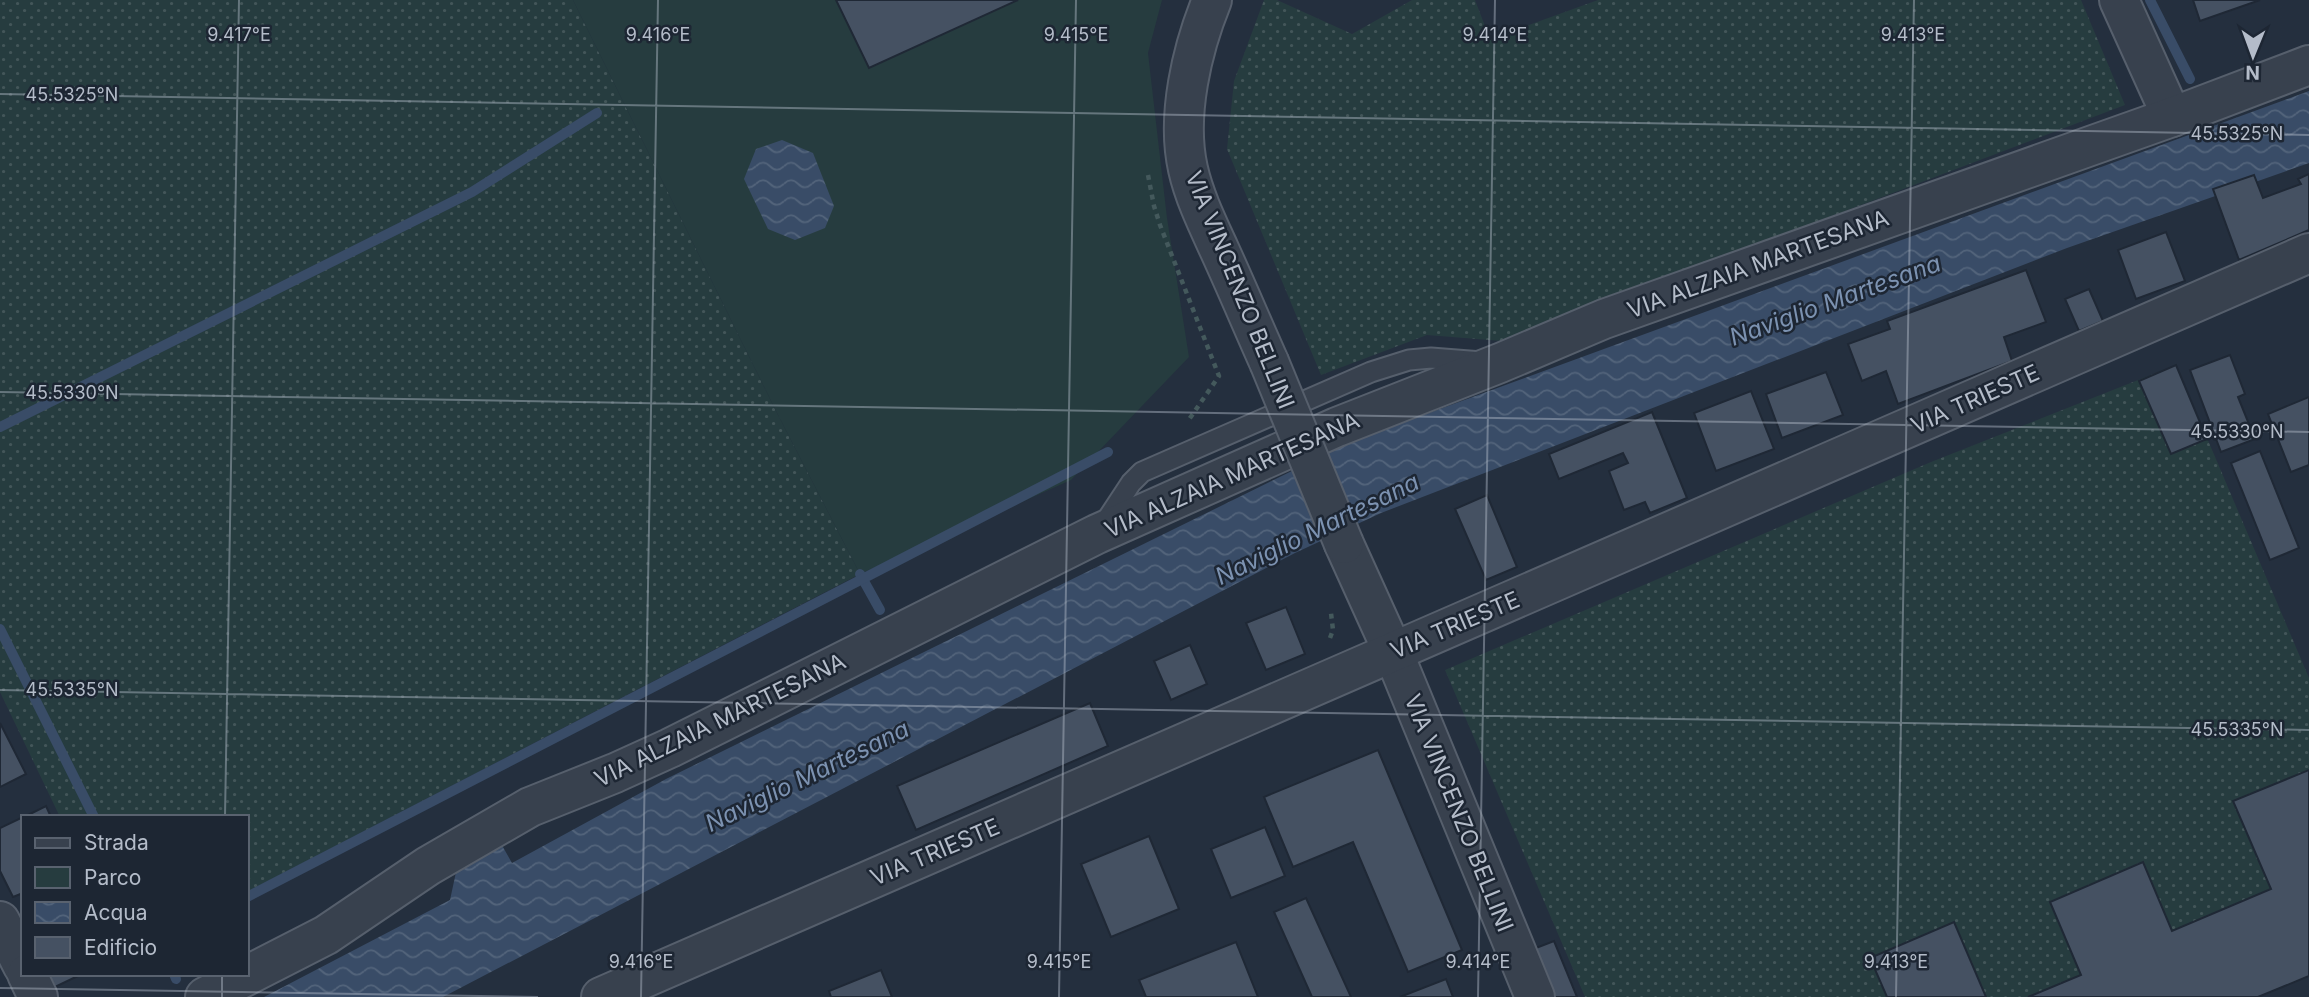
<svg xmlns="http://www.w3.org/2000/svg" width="2309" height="997" font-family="Inter,sans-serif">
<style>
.green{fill:url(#green-dots)}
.pitch{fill:#263c3f}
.water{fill:url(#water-waves)}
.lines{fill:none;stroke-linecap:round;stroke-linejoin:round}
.stream{stroke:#394c67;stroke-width:10}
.building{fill:#455162;stroke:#1f2835;stroke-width:2}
.service-casing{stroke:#565f6c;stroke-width:23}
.minor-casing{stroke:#565f6c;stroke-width:42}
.tertiary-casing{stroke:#565f6c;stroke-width:42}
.path{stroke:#44595c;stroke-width:4.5;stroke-dasharray:5 5;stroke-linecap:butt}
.service{stroke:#38414e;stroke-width:19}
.minor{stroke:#38414e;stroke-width:38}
.tertiary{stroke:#38414e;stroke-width:38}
.minor-bridge-casing{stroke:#565f6c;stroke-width:42;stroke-linecap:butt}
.minor-bridge{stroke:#38414e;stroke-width:38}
.ticks{fill:none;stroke:#b4bcc9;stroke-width:2;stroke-opacity:0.45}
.labels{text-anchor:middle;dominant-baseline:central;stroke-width:5;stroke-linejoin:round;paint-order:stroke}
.street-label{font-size:23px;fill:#b4bcc9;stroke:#1d2633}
.water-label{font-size:24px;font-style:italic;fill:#7c92b1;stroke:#1d2633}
.ticks-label{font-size:18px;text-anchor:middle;fill:#b4bcc9;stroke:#1d2633;stroke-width:5;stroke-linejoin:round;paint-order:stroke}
</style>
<defs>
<pattern id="green-dots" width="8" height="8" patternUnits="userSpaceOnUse" patternTransform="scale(1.75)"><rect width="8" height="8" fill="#263c3f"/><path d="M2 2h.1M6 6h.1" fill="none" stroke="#435659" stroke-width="1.8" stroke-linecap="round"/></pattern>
<pattern id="water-waves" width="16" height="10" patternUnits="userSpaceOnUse" patternTransform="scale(1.75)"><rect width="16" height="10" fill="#394c67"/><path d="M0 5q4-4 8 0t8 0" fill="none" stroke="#53647b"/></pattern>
</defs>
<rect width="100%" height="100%" fill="#242f3e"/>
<!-- green -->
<g class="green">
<path d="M0,0h573l204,413 83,161 -613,318v-75h-187l-60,-125z"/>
<path d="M1264,0h13l75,34 60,-34h63l15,39 108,-39h483l44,105 -623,236 -75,-6 -106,40 -94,-226 7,-68z"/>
<path d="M2176,365l133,313v93l-76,31 38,87 -99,42 -29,-68 -93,39 31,73 -53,22h-42l-32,-75 -83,36 16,39h-302l-140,-327 486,-208z"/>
</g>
<!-- pitch -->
<path class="pitch" d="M573,0h589l-14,53 19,165 22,139 -118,123 -211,94 -83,-161z"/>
<!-- water -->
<g class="water">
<path d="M2309,91v72l-242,85 -686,265 -86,40 -852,444h-179l186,-97 8,-37 41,-23 13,23 154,-84 689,-339z"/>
<path d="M782,140l31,13 21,53 -9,22 -30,12 -27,-11 -24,-50 12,-30z"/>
</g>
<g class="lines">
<!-- stream -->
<g class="stream">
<path d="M2150,0l40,79"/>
<path d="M0,427l472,-235 125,-79"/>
<path d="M860,574l20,36"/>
<path d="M0,629l94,188"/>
<path d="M247,897l861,-445"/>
<path d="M174,974l2,5"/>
</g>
</g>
<!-- building -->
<g class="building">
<path d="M836,0h182l-149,68z"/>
<path d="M2193,0h67l-60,21z"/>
<path d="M2309,174v56l-70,30 -26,-71 41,-14 9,23 38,-14 -3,-5z"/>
<path d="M2166,232l19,49 -49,18 -18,-49z"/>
<path d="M2026,270l20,52 -42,15 8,24 -114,43 -12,-33 -24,10 -14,-37 42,-15 -3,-8z"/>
<path d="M2089,289l14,32 -24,10 -14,-32z"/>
<path d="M2230,355l15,39 -7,3 17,42 -34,13 -31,-82z"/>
<path d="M2176,365l31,74 -36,15 -32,-73z"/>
<path d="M1826,372l17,43 -61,23 -16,-44z"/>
<path d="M1751,391l23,58 -58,22 -22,-58z"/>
<path d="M2309,397v68l-18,7 -23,-58z"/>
<path d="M1652,412l35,86 -37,15 -5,-11 -21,8 -15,-39 19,-8 -5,-10 -64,26 -10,-25z"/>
<path d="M2260,451l39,97 -29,12 -39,-97z"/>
<path d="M1487,495l30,72 -31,13 -31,-71z"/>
<path d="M1286,607l19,47 -39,16 -20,-47z"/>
<path d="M1190,645l17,39 -36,16 -17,-39z"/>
<path d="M1090,703l18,43 -192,84 -19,-44z"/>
<path d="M0,723l26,51 -26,13z"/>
<path d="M1378,750l84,200 -54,22 -55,-130 -60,25 -29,-70z"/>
<path d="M2309,770v206l-51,21h-230l53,-22 -31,-73 93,-40 29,69 99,-42 -38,-88z"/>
<path d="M46,806l5,11h-27z"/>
<path d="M23,817v76l-10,4 -13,-26v-43z"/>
<path d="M1265,827l20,49 -54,22 -20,-49z"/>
<path d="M1149,836l30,73 -68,28 -30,-73z"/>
<path d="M1306,898l45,99h-39l-38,-85z"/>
<path d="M1954,922l32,75h-99l-17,-39z"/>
<path d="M1554,941l23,56h-36l-18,-44z"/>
<path d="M1236,942l22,55h-112l-7,-17z"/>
<path d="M881,970l11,27h-61l-2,-6z"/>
<path d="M48,974h34l-27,13z"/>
<path d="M1446,979l7,18h-53z"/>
</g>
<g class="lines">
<defs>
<path id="service" d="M1104,524l27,-41 11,-11 229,-100 38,-12 22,-2 51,4"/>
<g id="minor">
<path d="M1212,0c-20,49 -36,116 -24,169 6,27 19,54 31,80 17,37 33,75 50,113"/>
<path d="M2119,0l53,117"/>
<path d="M1344,544l49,108"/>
<path d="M0,921l23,45"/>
<path d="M27,974l11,23"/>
<path d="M205,997l121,-62 102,-69 102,-59 85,-34 55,-25 427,-214 240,-107 163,-64 104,-44 568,-202 137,-52"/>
</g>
<g id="tertiary">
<path d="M1393,652l142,345"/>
<path d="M601,997l1708,-744"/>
</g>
</defs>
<!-- service casing -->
<use href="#service" class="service-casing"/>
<!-- minor casing -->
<use href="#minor" class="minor-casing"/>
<!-- tertiary casing -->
<use href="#tertiary" class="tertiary-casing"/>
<!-- path -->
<g class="path">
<path d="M1148,175l6,31 6,19 59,151 -31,45"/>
<path d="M1330,638l3,-8 -2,-17"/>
</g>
<!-- service -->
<use href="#service" class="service"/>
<!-- minor -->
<use href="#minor" class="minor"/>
<!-- tertiary -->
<use href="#tertiary" class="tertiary"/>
<defs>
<path id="minor-bridge" d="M1269,362l75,182"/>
</defs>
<!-- minor-bridge casing -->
<use href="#minor-bridge" class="minor-bridge-casing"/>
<!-- minor-bridge -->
<use href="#minor-bridge" class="minor-bridge"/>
</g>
<!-- ticks -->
<path class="ticks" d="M0,94l2309,41M0,392l2309,40M0,690l2309,40M225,817l14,-817M0,988l538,9M222,997v-23M641,997l17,-997M1059,997l17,-997M1478,997l17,-997M1896,997l18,-997"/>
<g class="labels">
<!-- street labels -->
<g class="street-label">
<text transform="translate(1758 264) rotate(-20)">VIA ALZAIA MARTESANA</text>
<text transform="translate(1240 290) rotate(68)">VIA VINCENZO BELLINI</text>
<text transform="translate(1975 399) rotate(-24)">VIA TRIESTE</text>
<text transform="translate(1232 475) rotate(-24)">VIA ALZAIA MARTESANA</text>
<text transform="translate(1455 625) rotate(-23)">VIA TRIESTE</text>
<text transform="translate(720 720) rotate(-26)">VIA ALZAIA MARTESANA</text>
<text transform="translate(1459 813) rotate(68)">VIA VINCENZO BELLINI</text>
<text transform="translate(935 852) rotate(-23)">VIA TRIESTE</text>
</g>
<!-- water labels -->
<g class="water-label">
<text transform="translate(1835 300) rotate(-20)">Naviglio Martesana</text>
<text transform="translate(1317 529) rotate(-26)">Naviglio Martesana</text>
<text transform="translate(807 776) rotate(-26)">Naviglio Martesana</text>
</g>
</g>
<g class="ticks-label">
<text x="239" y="41">9.417°E</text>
<text x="658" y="41">9.416°E</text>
<text x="1076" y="41">9.415°E</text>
<text x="1495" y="41">9.414°E</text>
<text x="1913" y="41">9.413°E</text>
<text x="72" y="101">45.5325°N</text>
<text x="2237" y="140">45.5325°N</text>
<text x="72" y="399">45.5330°N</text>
<text x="2237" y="438">45.5330°N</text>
<text x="72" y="696">45.5335°N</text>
<text x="2237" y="736">45.5335°N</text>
<text x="641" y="968">9.416°E</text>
<text x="1059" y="968">9.415°E</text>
<text x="1478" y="968">9.414°E</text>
<text x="1896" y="968">9.413°E</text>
</g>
<!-- legend -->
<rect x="21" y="815" width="228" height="161" fill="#1d2633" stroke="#59626f" stroke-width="2"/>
<rect x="35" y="838" width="35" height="10" fill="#38414e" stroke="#59626f" stroke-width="2"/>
<text x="84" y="850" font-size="21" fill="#b4bcc9">Strada</text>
<rect x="35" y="867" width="35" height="21" fill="#263c3f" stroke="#59626f" stroke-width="2"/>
<text x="84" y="885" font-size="21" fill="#b4bcc9">Parco</text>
<rect x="35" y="902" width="35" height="21" fill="url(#water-waves)" stroke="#59626f" stroke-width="2"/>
<text x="84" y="920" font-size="21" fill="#b4bcc9">Acqua</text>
<rect x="35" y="937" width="35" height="21" fill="#455162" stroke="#59626f" stroke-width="2"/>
<text x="84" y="955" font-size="21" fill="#b4bcc9">Edificio</text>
<!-- north arrow -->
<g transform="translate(2253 56) rotate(181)" stroke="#1d2633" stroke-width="5" paint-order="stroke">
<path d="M0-5L12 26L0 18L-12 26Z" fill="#b4bcc9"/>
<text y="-10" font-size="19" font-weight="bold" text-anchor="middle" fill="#b4bcc9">N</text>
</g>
</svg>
